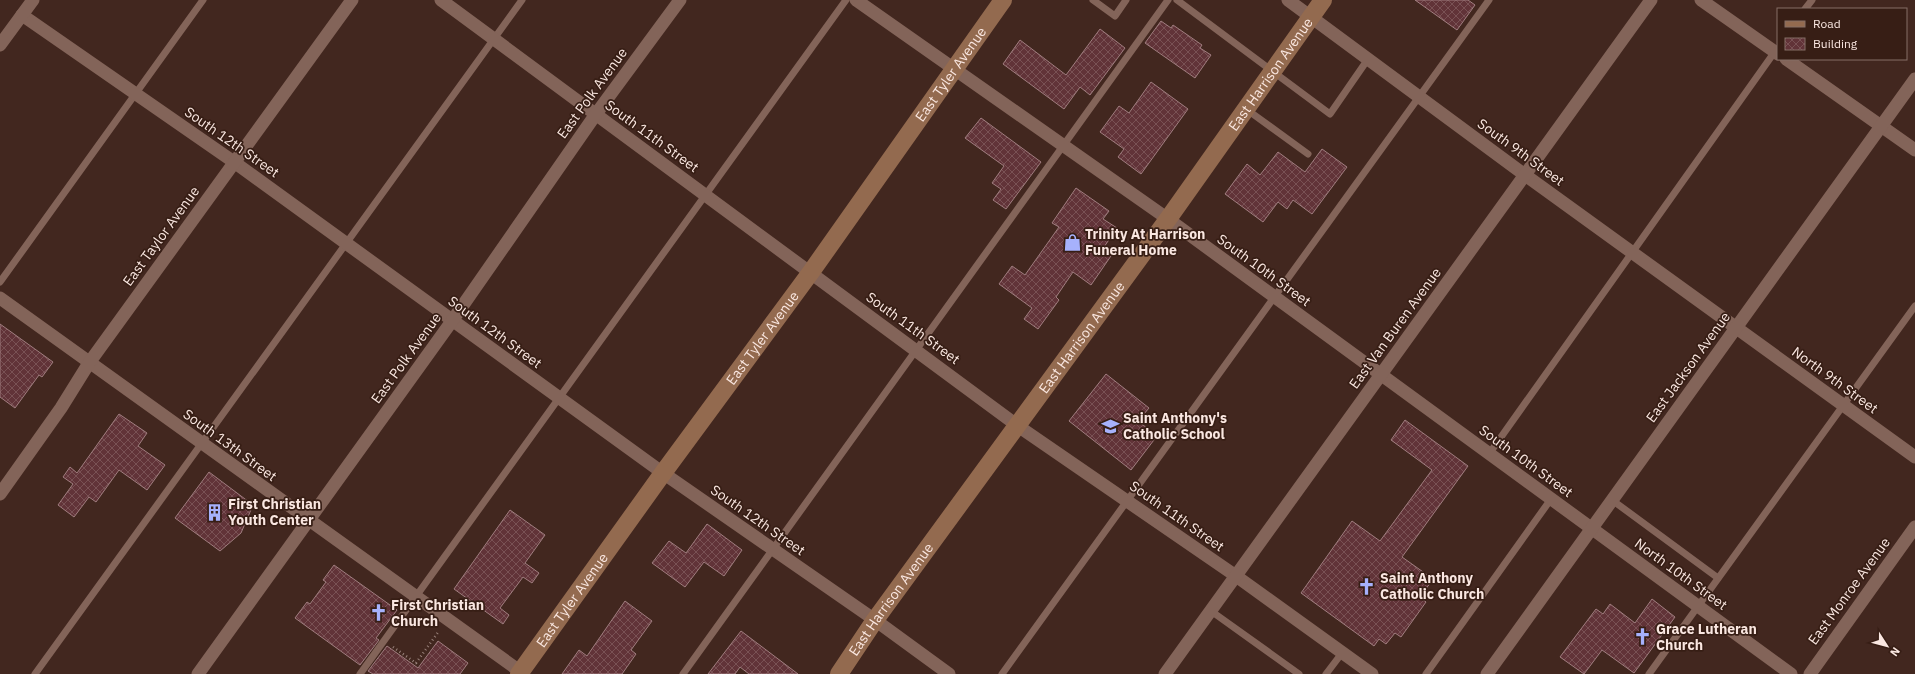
<svg xmlns="http://www.w3.org/2000/svg" width="1915" height="674" font-family="'IBM Plex Sans',sans-serif">
<style>
.building{fill:url(#building-cross-hatch);stroke:#a07d7f}
.lines{fill:none;stroke-linecap:round;stroke-linejoin:round}
.path{stroke:#9a837c;stroke-width:2.5;stroke-dasharray:1 3;stroke-linecap:butt}
.service{stroke:#836459;stroke-width:7}
.minor{stroke:#836459;stroke-width:13}
.secondary{stroke:#936a4f;stroke-width:18}
.labels{text-anchor:middle;dominant-baseline:central;stroke-width:3.5;stroke-linejoin:round;paint-order:stroke}
.street-label{font-size:14px;fill:#fae7e1;stroke:#371e15}
.poi-label{font-size:14px;font-weight:bold;fill:#fae7e1;stroke:#371e15;text-anchor:start}
</style>
<defs>
<pattern id="building-cross-hatch" width="8" height="8" patternUnits="userSpaceOnUse"><rect width="8" height="8" fill="#613338"/><path d="M0 0l8 8M0 8l8-8" fill="none" stroke="#795154"/></pattern>
</defs>
<rect width="100%" height="100%" fill="#42271f"/>
<!-- building -->
<g class="building">
<path d="M1415,0h53l7,5 -18,25z"/>
<path d="M1161,21l10,7 2,-3 29,20 -2,3 11,7 -16,23 -50,-35z"/>
<path d="M1100,29l25,19 -35,47 -10,-8 -16,22 -61,-45 17,-24 46,35z"/>
<path d="M1151,82l37,27 -47,65 -23,-17 6,-8 -24,-17 19,-26 10,7z"/>
<path d="M981,118l60,44 -35,47 -13,-9 8,-11 -9,-6 12,-17 -39,-28z"/>
<path d="M1322,149l25,18 -35,47 -19,-14 -6,9 -9,-7 -15,20 -38,-28 22,-30 13,11 18,-23 27,20z"/>
<path d="M1076,188l33,23 -6,8 14,9 -13,19 9,6 -22,32 -18,-13 -17,25 3,3 -21,29 -14,-10 8,-11 -33,-24 13,-18 13,9 34,-48 -7,-4z"/>
<path d="M0,324l53,38 -11,15 -3,-2 -24,33 -15,-11z"/>
<path d="M1106,374l43,34 -11,13 19,15 -26,34 -62,-49z"/>
<path d="M119,414l28,19 -9,13 27,19 -18,25 -28,-20 -23,32 -7,-5 -15,20 -16,-12 15,-21 -10,-7 7,-10 7,6z"/>
<path d="M1405,420l63,46 -66,91 31,22 -13,18 6,5 -25,35 -6,-4 -9,11 -7,-5 -5,7 -73,-53 51,-72 28,20 52,-71 -41,-30z"/>
<path d="M209,472l44,33 -12,28 -21,18 -45,-33z"/>
<path d="M510,510l35,25 -20,28 14,10 -7,10 -9,-6 -23,31 9,7 -6,9 -49,-35z"/>
<path d="M707,524l35,26 -18,26 -20,-14 -19,25 -33,-24 17,-22 17,12z"/>
<path d="M334,565l63,45 -21,28 3,2 -19,25 -65,-47 12,-16 3,2 16,-22 -3,-2z"/>
<path d="M1652,599l23,18 -41,56 -32,-23 -18,24 -24,-17 36,-48 7,5 7,-10 25,19z"/>
<path d="M625,601l27,20 -21,29 5,4 -14,20h-60l17,-24 8,6z"/>
<path d="M741,631l57,43h-49l-9,-7 -5,7h-27z"/>
<path d="M438,641l30,22 -8,11h-87l-5,-3 19,-25 31,22z"/>
</g>
<g class="lines">
<!-- path -->
<path class="path" d="M393,647l23,16 23,-32"/>
<!-- service -->
<g class="service">
<path d="M1093,0l22,16 11,-16"/>
<path d="M1177,0l153,114 38,-55"/>
<path d="M1805,9l7,-9"/>
<path d="M1246,109l62,45"/>
<path d="M0,282l203,-282"/>
<path d="M1489,454l287,-404"/>
<path d="M1612,500l106,78"/>
<path d="M1211,611l88,63"/>
<path d="M35,674l487,-674"/>
<path d="M360,674l486,-674"/>
<path d="M683,674l485,-674"/>
<path d="M1002,674l487,-674"/>
<path d="M1326,674l16,-21"/>
<path d="M1426,674l125,-175"/>
<path d="M1649,674l266,-368"/>
</g>
<!-- minor -->
<g class="minor">
<path d="M441,0l577,426 218,150 136,98"/>
<path d="M856,0l312,219 623,455"/>
<path d="M1288,0l237,175 390,282"/>
<path d="M1701,0l77,54"/>
<path d="M22,15l212,147 429,311 212,147 74,54"/>
<path d="M0,45l33,-45"/>
<path d="M1786,59l129,91"/>
<path d="M0,298l521,374"/>
<path d="M0,494l61,-86 28,-45 263,-363"/>
<path d="M198,674l254,-353 144,-207 84,-114"/>
<path d="M1165,674l486,-674"/>
<path d="M1487,674l428,-595"/>
<path d="M1810,674l105,-147"/>
</g>
<!-- secondary -->
<g class="secondary">
<path id="s1" d="M519,674l144,-201 148,-201 192,-272"/>
<path id="s2" d="M839,674l36,-54 293,-401 155,-219"/>
</g>
</g>
<!-- icons -->
<defs>
<symbol id="shop-bare" viewBox="-9 -9 18 18"><path d="M-5-2.5h2.3a2.7 3.5 0 0 1 5.4 0H5L5.5 6h-11ZM-1.5-2.5h3a1.5 2.3 0 0 0-3 0Z" fill="#a6b1fc" stroke="#371e15" stroke-width="2.5" paint-order="stroke"/></symbol>
<symbol id="school-bare" viewBox="-9 -9 18 18"><path d="M0-5L7-2L0 1L-7-2ZM-4 1L0 2.5L4 1V4Q0 6-4 4Z" fill="#a6b1fc" stroke="#371e15" stroke-width="2.5" paint-order="stroke"/></symbol>
<symbol id="building-bare" viewBox="-9 -9 18 18"><path d="M-4-6H4V6H1V3H-1V6H-4ZM-2.5-4.3h1.7v1.8h-1.7ZM.8-4.3h1.7v1.8H.8ZM-2.5-1h1.7V.8h-1.7ZM.8-1h1.7V.8H.8Z" fill="#a6b1fc" stroke="#371e15" stroke-width="2.5" paint-order="stroke"/></symbol>
<symbol id="church-bare" viewBox="-9 -9 18 18"><path d="M-1.2-6h2.4v3.5h3.3v2.4h-3.3V6h-2.4V-.1h-3.3v-2.4h3.3Z" fill="#a6b1fc" stroke="#371e15" stroke-width="2.5" paint-order="stroke"/></symbol>
</defs>
<g fill-rule="evenodd">
<use href="#shop-bare" x="1060" y="230" width="25" height="25"/>
<use href="#school-bare" x="1098" y="414" width="25" height="25"/>
<use href="#building-bare" x="202" y="500" width="25" height="25"/>
<use href="#church-bare" x="1354" y="574" width="25" height="25"/>
<use href="#church-bare" x="366" y="600" width="25" height="25"/>
<use href="#church-bare" x="1630" y="624" width="25" height="25"/>
</g>
<g class="labels">
<!-- street labels -->
<g class="street-label">
<text stroke="none"><textPath href="#s1" startOffset="739">East Tyler Avenue</textPath></text>
<text stroke="none"><textPath href="#s2" startOffset="739">East Harrison Avenue</textPath></text>
<text transform="translate(592 93) rotate(-54)">East Polk Avenue</text>
<text transform="translate(652 136) rotate(36)">South 11th Street</text>
<text transform="translate(232 142) rotate(35)">South 12th Street</text>
<text transform="translate(1521 152) rotate(36)">South 9th Street</text>
<text transform="translate(161 236) rotate(-54)">East Taylor Avenue</text>
<text transform="translate(1264 270) rotate(36)">South 10th Street</text>
<text transform="translate(913 328) rotate(36)">South 11th Street</text>
<text transform="translate(1395 328) rotate(-54)">East Van Buren Avenue</text>
<text transform="translate(495 332) rotate(36)">South 12th Street</text>
<text stroke="none"><textPath href="#s1" startOffset="415">East Tyler Avenue</textPath></text>
<text stroke="none"><textPath href="#s2" startOffset="415">East Harrison Avenue</textPath></text>
<text transform="translate(406 358) rotate(-54)">East Polk Avenue</text>
<text transform="translate(1688 367) rotate(-54)">East Jackson Avenue</text>
<text transform="translate(1835 380) rotate(36)">North 9th Street</text>
<text transform="translate(230 445) rotate(36)">South 13th Street</text>
<text transform="translate(1526 461) rotate(36)">South 10th Street</text>
<text transform="translate(1177 516) rotate(35)">South 11th Street</text>
<text transform="translate(758 520) rotate(35)">South 12th Street</text>
<text transform="translate(1681 574) rotate(36)">North 10th Street</text>
<text transform="translate(1849 591) rotate(-54)">East Monroe Avenue</text>
<text stroke="none"><textPath href="#s1" startOffset="91">East Tyler Avenue</textPath></text>
<text stroke="none"><textPath href="#s2" startOffset="91">East Harrison Avenue</textPath></text>
</g>
<!-- poi labels -->
<g class="poi-label">
<text x="1085" y="234">Trinity At Harrison<tspan x="1085" dy="16">Funeral Home</tspan></text>
<text x="1123" y="418">Saint Anthony's<tspan x="1123" dy="16">Catholic School</tspan></text>
<text x="228" y="504">First Christian<tspan x="228" dy="16">Youth Center</tspan></text>
<text x="1380" y="578">Saint Anthony<tspan x="1380" dy="16">Catholic Church</tspan></text>
<text x="391" y="605">First Christian<tspan x="391" dy="16">Church</tspan></text>
<text x="1656" y="629">Grace Lutheran<tspan x="1656" dy="16">Church</tspan></text>
</g>
</g>
<!-- legend -->
<rect x="1777" y="8" width="130" height="52" fill="#371e15" stroke="#856e67"/>
<rect x="1785" y="21" width="20" height="6" fill="#936a4f" stroke="#856e67"/>
<text x="1813" y="28" font-size="12" fill="#fae7e1">Road</text>
<rect x="1785" y="38" width="20" height="12" fill="url(#building-cross-hatch)" stroke="#856e67"/>
<text x="1813" y="48" font-size="12" fill="#fae7e1">Building</text>
<!-- north arrow -->
<g transform="translate(1887 646) rotate(126)" stroke="#371e15" stroke-width="3" paint-order="stroke">
<path d="M0-3L7 15L0 10L-7 15Z" fill="#fae7e1"/>
<text y="-6" font-size="11" font-weight="bold" text-anchor="middle" fill="#fae7e1">N</text>
</g>
</svg>
